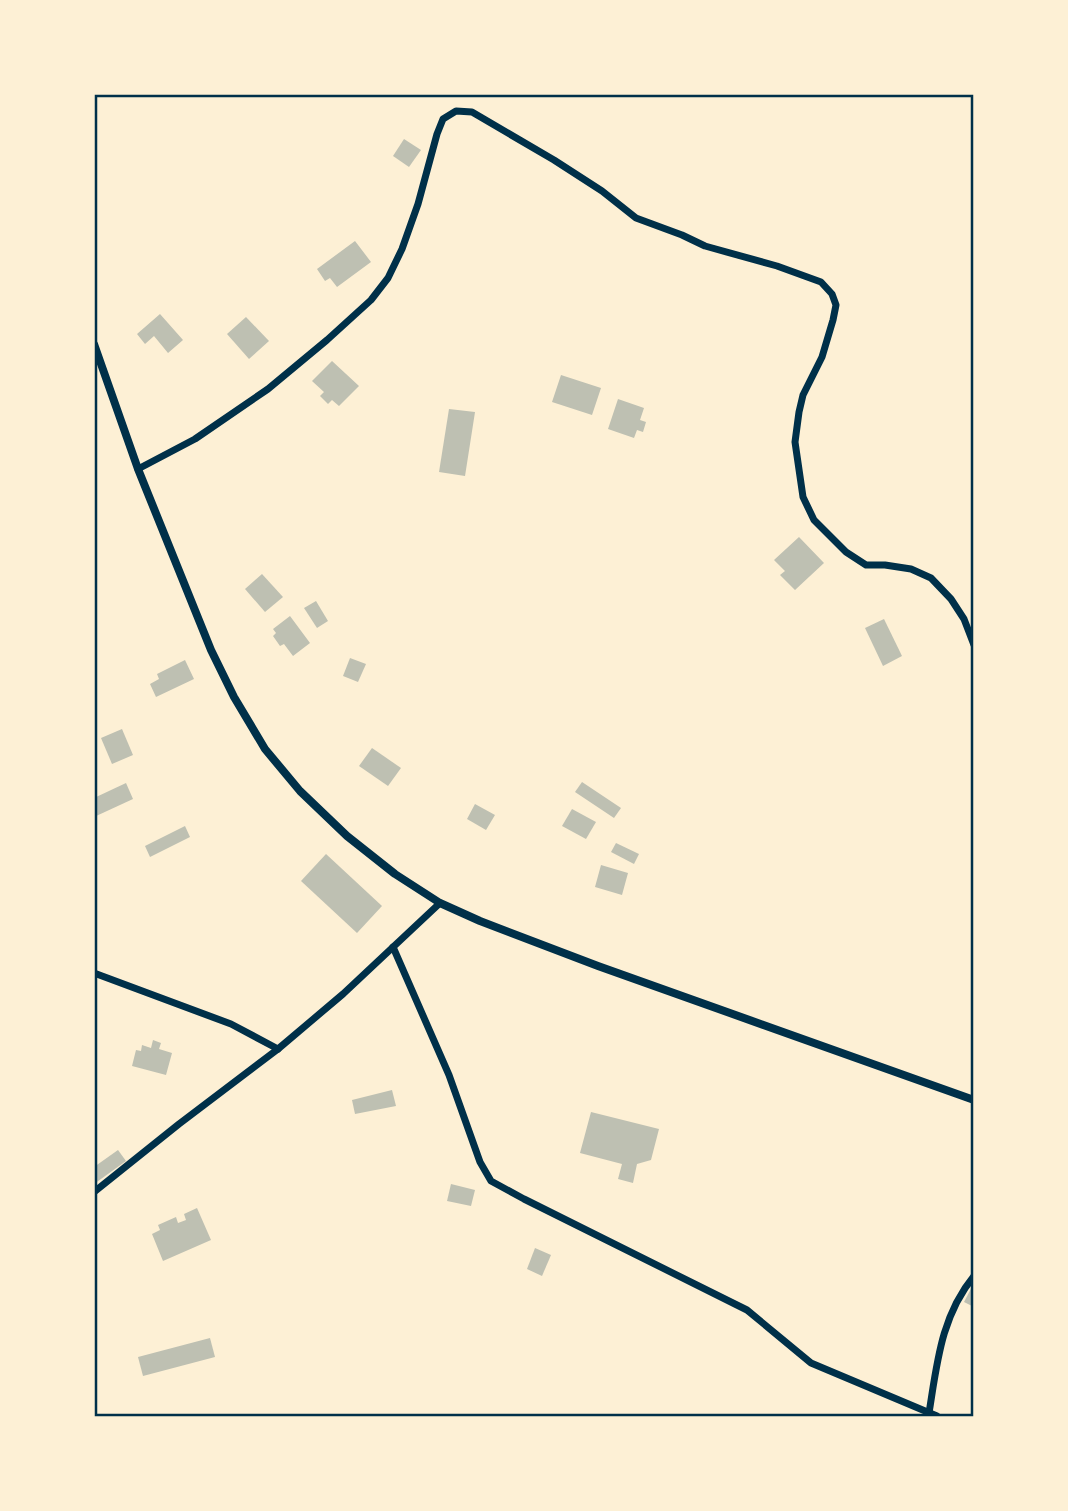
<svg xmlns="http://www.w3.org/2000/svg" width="1068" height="1511" font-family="'Titillium Web',sans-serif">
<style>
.building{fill:#bec0b2}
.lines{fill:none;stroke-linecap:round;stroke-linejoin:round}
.minor{stroke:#003049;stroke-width:7}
.tertiary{stroke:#003049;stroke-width:8}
.neatline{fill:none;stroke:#003049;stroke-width:2.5}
</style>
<rect width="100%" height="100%" fill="#fdf0d5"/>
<!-- building -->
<g class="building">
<path d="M404,139l17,11 -12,17 -16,-11z"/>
<path d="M355,241l16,21 -34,25 -7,-9 -5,3 -8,-12z"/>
<path d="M160,314l23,26 -15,13 -14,-17 -9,8 -8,-10z"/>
<path d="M246,317l23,24 -20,18 -22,-25z"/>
<path d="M332,361l27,25 -20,20 -7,-6 -4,4 -8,-8 4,-4 -12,-11z"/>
<path d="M561,375l40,13 -9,27 -40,-13z"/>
<path d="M618,399l26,9 -4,12 6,2 -3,10 -6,-2 -3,8 -26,-9z"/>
<path d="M449,409l26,3 -10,64 -26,-4z"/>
<path d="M799,537l25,26 -29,27 -15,-15 5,-4 -11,-11z"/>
<path d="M262,574l21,23 -18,15 -20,-23z"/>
<path d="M316,601l12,20 -11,7 -13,-20z"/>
<path d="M290,616l20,27 -17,13 -9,-12 -4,2 -7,-10 3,-3 -3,-4z"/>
<path d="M884,619l18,37 -19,10 -18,-38z"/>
<path d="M350,658l16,6 -8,18 -15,-6z"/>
<path d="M185,660l9,19 -38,18 -6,-13 9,-5 -2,-5z"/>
<path d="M122,729l11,26 -21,9 -11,-26z"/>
<path d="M372,748l29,20 -13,18 -29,-20z"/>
<path d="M582,782l39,26 -7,10 -39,-26z"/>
<path d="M126,783l7,16 -39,18v-19z"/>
<path d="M475,804l20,11 -9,15 -19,-11z"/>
<path d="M572,809l24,13 -10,17 -24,-13z"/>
<path d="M185,826l5,11 -40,20 -5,-11z"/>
<path d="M616,843l23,11 -5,10 -23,-12z"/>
<path d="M326,854l56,52 -25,27 -56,-52z"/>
<path d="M601,865l27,8 -6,22 -27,-8z"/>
<path d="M153,1040l8,3 -2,6 13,4 -6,22 -34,-9 4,-16 5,1 1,-6 9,3z"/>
<path d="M392,1090l4,16 -41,8 -3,-14z"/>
<path d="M591,1112l68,17 -8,31 -14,4 -4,19 -15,-4 4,-15 -42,-11z"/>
<path d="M118,1150l8,11 -32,23v-17z"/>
<path d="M451,1184l24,6 -4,16 -24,-5z"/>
<path d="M197,1208l14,32 -48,21 -11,-27 8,-4 -2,-5 18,-8 2,6 8,-3 -2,-6z"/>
<path d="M535,1248l16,7 -9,21 -15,-7z"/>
<path d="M974,1283v24l-10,-5z"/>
<path d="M210,1338l5,19 -72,19 -5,-19z"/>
</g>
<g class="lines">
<!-- minor -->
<g class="minor">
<path d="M138,469l57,-30 73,-50 59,-49 44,-40 17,-22 14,-29 16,-45 19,-70 6,-15 13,-8 16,1 82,48 48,31 34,27 46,17 23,11 72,20 44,16 11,12 4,11 -3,15 -11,37 -19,38 -4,17 -4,30 8,55 11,23 32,32 20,13h19l26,4 20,9 20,21 13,20 10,26"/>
<path d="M393,947l56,128 31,87 11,19 33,18 223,111 64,53 126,53"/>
<path d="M94,973l137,51 47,25"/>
<path d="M94,1192l85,-68 99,-75 65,-55 97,-91"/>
<path d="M929,1416v-3c8,-49 12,-97 45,-137"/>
</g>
<!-- tertiary -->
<path class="tertiary" d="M94,344l44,125 73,181 23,47 31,52 35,42 47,45 48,38 45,29 40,18 118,45 376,134"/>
</g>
<!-- border -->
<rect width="1068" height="1511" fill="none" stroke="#fdf0d5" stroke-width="192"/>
<rect x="96" y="96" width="876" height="1319" class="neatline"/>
</svg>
